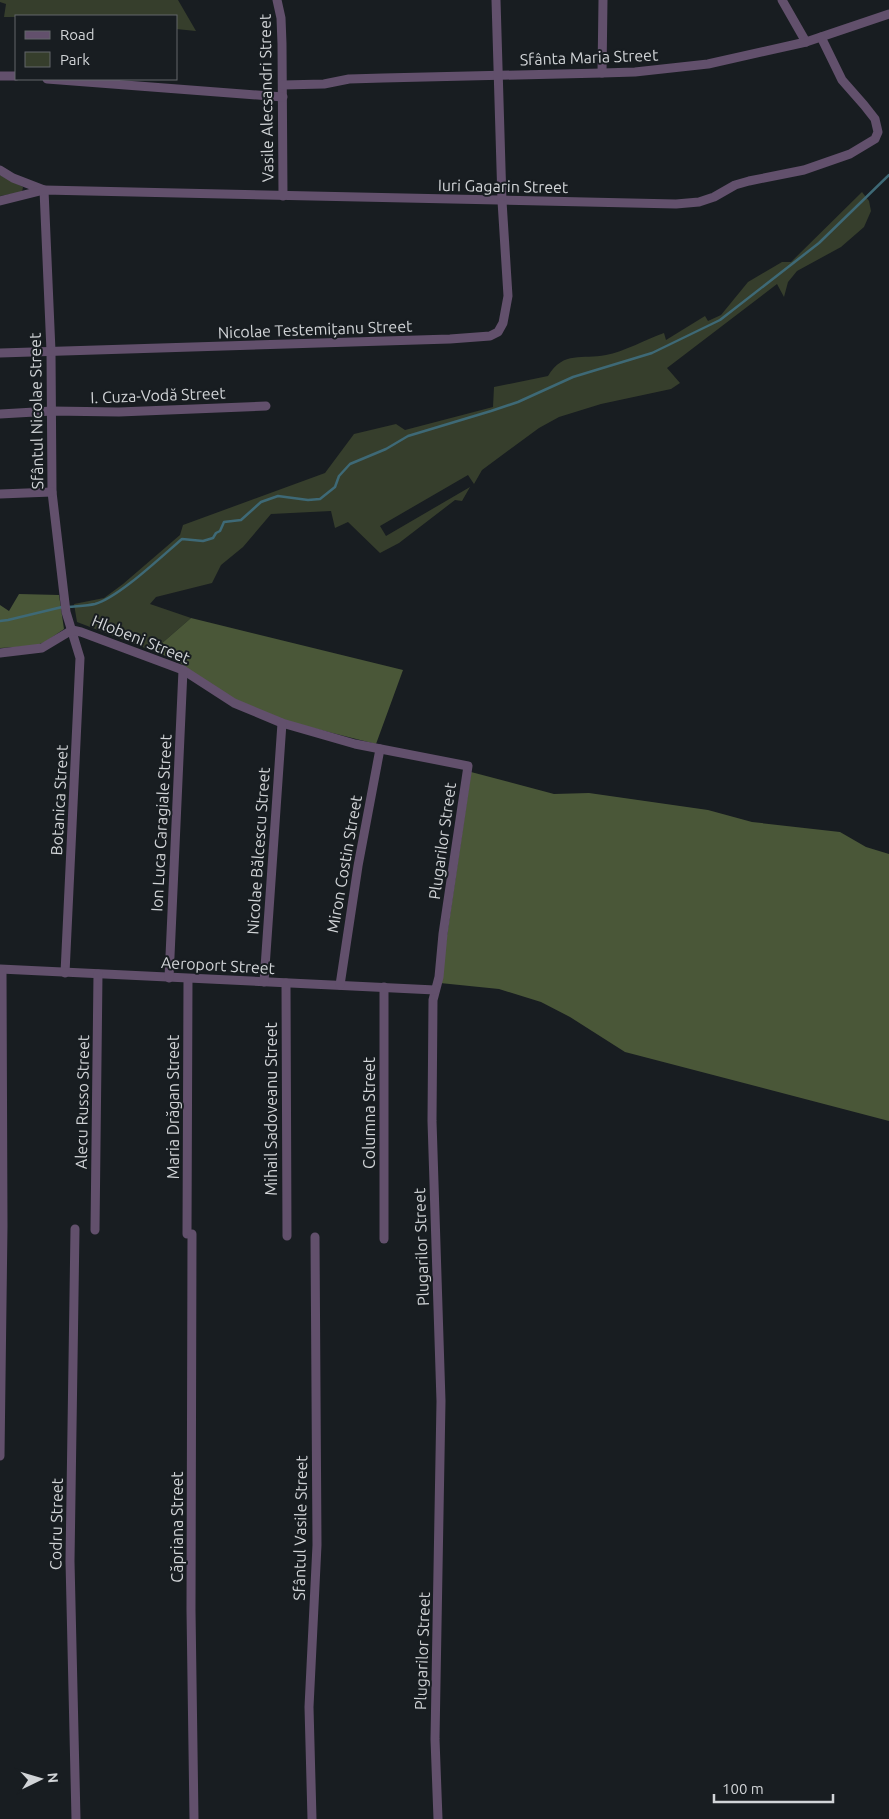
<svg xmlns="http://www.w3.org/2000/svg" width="889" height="1819" font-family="Ubuntu,sans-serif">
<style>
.green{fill:#363e2c}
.forest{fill:#4a5738}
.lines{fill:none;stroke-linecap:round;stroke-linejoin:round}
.stream{stroke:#3e6976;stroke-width:2.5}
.street{stroke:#62506c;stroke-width:9}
.labels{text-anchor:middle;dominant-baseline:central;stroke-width:4;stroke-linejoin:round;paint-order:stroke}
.street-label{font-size:16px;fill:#d1d4d7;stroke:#181d21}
</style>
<rect width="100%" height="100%" fill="#181d21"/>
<!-- green -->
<g class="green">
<path d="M0,0h178l18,31 -20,-2v-13l-172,1 2,-13 -6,-2z"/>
<path d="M0,175l23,12 -1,5 -22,4z"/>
<path d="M862,192l7,9 2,10 -7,16 -23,20 -44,24 -9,11 -4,15 -7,-13 -110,84 13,15 -9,6 -70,15 -42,13 -20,11 -57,42 -8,14 -6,-9 -88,51 6,10 84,-49 -8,14 -7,-1 -56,43 -19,10 -32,-31 -13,6 -4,-17 -60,3 -28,33 -22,18 -9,18 -56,14 -6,7 41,14 -38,33 -76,-29 -3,-18 30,-6 19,-14 57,-49 3,-10 142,-52 29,-39 42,-10 9,6 88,-23 1,-20 54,-11c16,-26 34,-16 58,-21 17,-3 41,-16 58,-22l2,7 39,-24 3,5 13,-6 27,-33 34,-20h9z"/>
</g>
<!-- forest -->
<g class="forest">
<path d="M19,594l40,1 5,34 -19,13 -11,4 -34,2v-43l9,6z"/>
<path d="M191,618l212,52 -27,74 -91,-23 -52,-20 -57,-41 -23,-9z"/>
<path d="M471,772l83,22 35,-1 119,17 44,12 88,10 26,15 23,7v267l-264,-69 -55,-35 -29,-15 -42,-13 -59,-6z"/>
</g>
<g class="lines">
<!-- stream -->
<g class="stream">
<path d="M68,607c8,-1 18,-1 27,-3 23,-6 67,-48 87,-65l21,2 10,-3 3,-5 4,-2 4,-9 17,-2 20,-18 17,-6 30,4 12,-1 15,-12 4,-11 11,-12 36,-15 22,-13 83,-25 27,-9 55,-25 79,-24 68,-33 99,-77 70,-68"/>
<path d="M0,621l8,-1 54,-13"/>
</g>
<!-- street -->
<g class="street">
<path d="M277,0l4,18 1,26 1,152"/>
<path d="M782,0l24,42"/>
<path d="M602,73l1,-73"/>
<path d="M0,76h16"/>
<path d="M47,79l236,18"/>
<path d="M283,85l41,-1 25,-5 34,-1 219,-5 33,-1 73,-8 98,-22 83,-28"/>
<path d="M0,170l13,8 31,12 7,161 1,141 14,120 14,46 -15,315"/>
<path d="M0,201l44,-11 632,14 23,-2 15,-5 21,-12 14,-4 55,-11 46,-16 25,-15 3,-7 -3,-13 -11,-14 -22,-25 -21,-43"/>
<path d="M0,353l450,-14 40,-3 8,-4 5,-9 5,-27 -6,-95 -6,-201"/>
<path d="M0,414l52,-3 67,1 147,-6"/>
<path d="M0,494l52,-2"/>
<path d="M0,653l42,-5 30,-18 9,2 102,38 51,33 48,20 73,21 113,22 -25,168 -4,43 -6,23 -1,121 9,280 -6,338 3,80"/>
<path d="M0,969l435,21"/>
<path d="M169,978l14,-308"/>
<path d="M264,982l18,-259"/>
<path d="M286,983l1,253"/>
<path d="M340,985l18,-119 22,-117"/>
<path d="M384,987v252"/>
<path d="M75,1229l-5,332 6,258"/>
<path d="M95,1230l3,-256"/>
<path d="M187,1234l1,-255"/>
<path d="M192,1234l-1,376 3,209"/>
<path d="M0,1456l3,-230 -1,-256"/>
<path d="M312,1819l-3,-112 8,-162 -2,-308"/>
</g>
</g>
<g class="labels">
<!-- street labels -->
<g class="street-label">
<text transform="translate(589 57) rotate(-2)">Sfânta Maria Street</text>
<text transform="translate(266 98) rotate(-91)">Vasile Alecsandri Street</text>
<text transform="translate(503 186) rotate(1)">Iuri Gagarin Street</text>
<text transform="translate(315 329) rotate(-2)">Nicolae Testemițanu Street</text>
<text transform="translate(158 395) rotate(-2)">I. Cuza-Vodă Street</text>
<text transform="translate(36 411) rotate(-91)">Sfântul Nicolae Street</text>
<text transform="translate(141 639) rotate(22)">Hlobeni Street</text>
<text transform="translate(59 800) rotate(-87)">Botanica Street</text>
<text transform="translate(161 823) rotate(-87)">Ion Luca Caragiale Street</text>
<text transform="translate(442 841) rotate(-82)">Plugarilor Street</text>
<text transform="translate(258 851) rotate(-86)">Nicolae Bălcescu Street</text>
<text transform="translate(344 864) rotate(-80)">Miron Costin Street</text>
<text transform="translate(218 965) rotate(3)">Aeroport Street</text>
<text transform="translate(82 1102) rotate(-89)">Alecu Russo Street</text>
<text transform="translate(173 1107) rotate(-90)">Maria Drăgan Street</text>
<text transform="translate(271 1109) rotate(-90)">Mihail Sadoveanu Street</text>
<text transform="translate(369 1113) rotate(-90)">Columna Street</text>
<text transform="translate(421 1247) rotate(-92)">Plugarilor Street</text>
<text transform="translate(56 1524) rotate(-89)">Codru Street</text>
<text transform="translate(177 1527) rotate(-90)">Căpriana Street</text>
<text transform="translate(300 1528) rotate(-89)">Sfântul Vasile Street</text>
<text transform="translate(422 1651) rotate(-88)">Plugarilor Street</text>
</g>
</g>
<!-- legend -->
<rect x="15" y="15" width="162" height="65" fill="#181d21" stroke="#62666a"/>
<rect x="25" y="31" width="25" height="8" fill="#62506c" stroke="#62666a"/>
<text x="60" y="40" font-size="15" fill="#d1d4d7">Road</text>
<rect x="25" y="52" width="25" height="15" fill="#363e2c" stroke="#62666a"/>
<text x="60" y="65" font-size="15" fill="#d1d4d7">Park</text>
<!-- north arrow -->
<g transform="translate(40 1779) rotate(85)" stroke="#181d21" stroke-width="4" paint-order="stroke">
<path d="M0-4L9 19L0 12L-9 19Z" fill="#d1d4d7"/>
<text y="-8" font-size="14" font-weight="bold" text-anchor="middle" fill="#d1d4d7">N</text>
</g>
<!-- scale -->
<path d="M714 1794v8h119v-8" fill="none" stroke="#d1d4d7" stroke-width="2.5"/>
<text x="722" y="1794" font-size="15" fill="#d1d4d7" stroke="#181d21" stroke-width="4" paint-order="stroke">100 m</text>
</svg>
